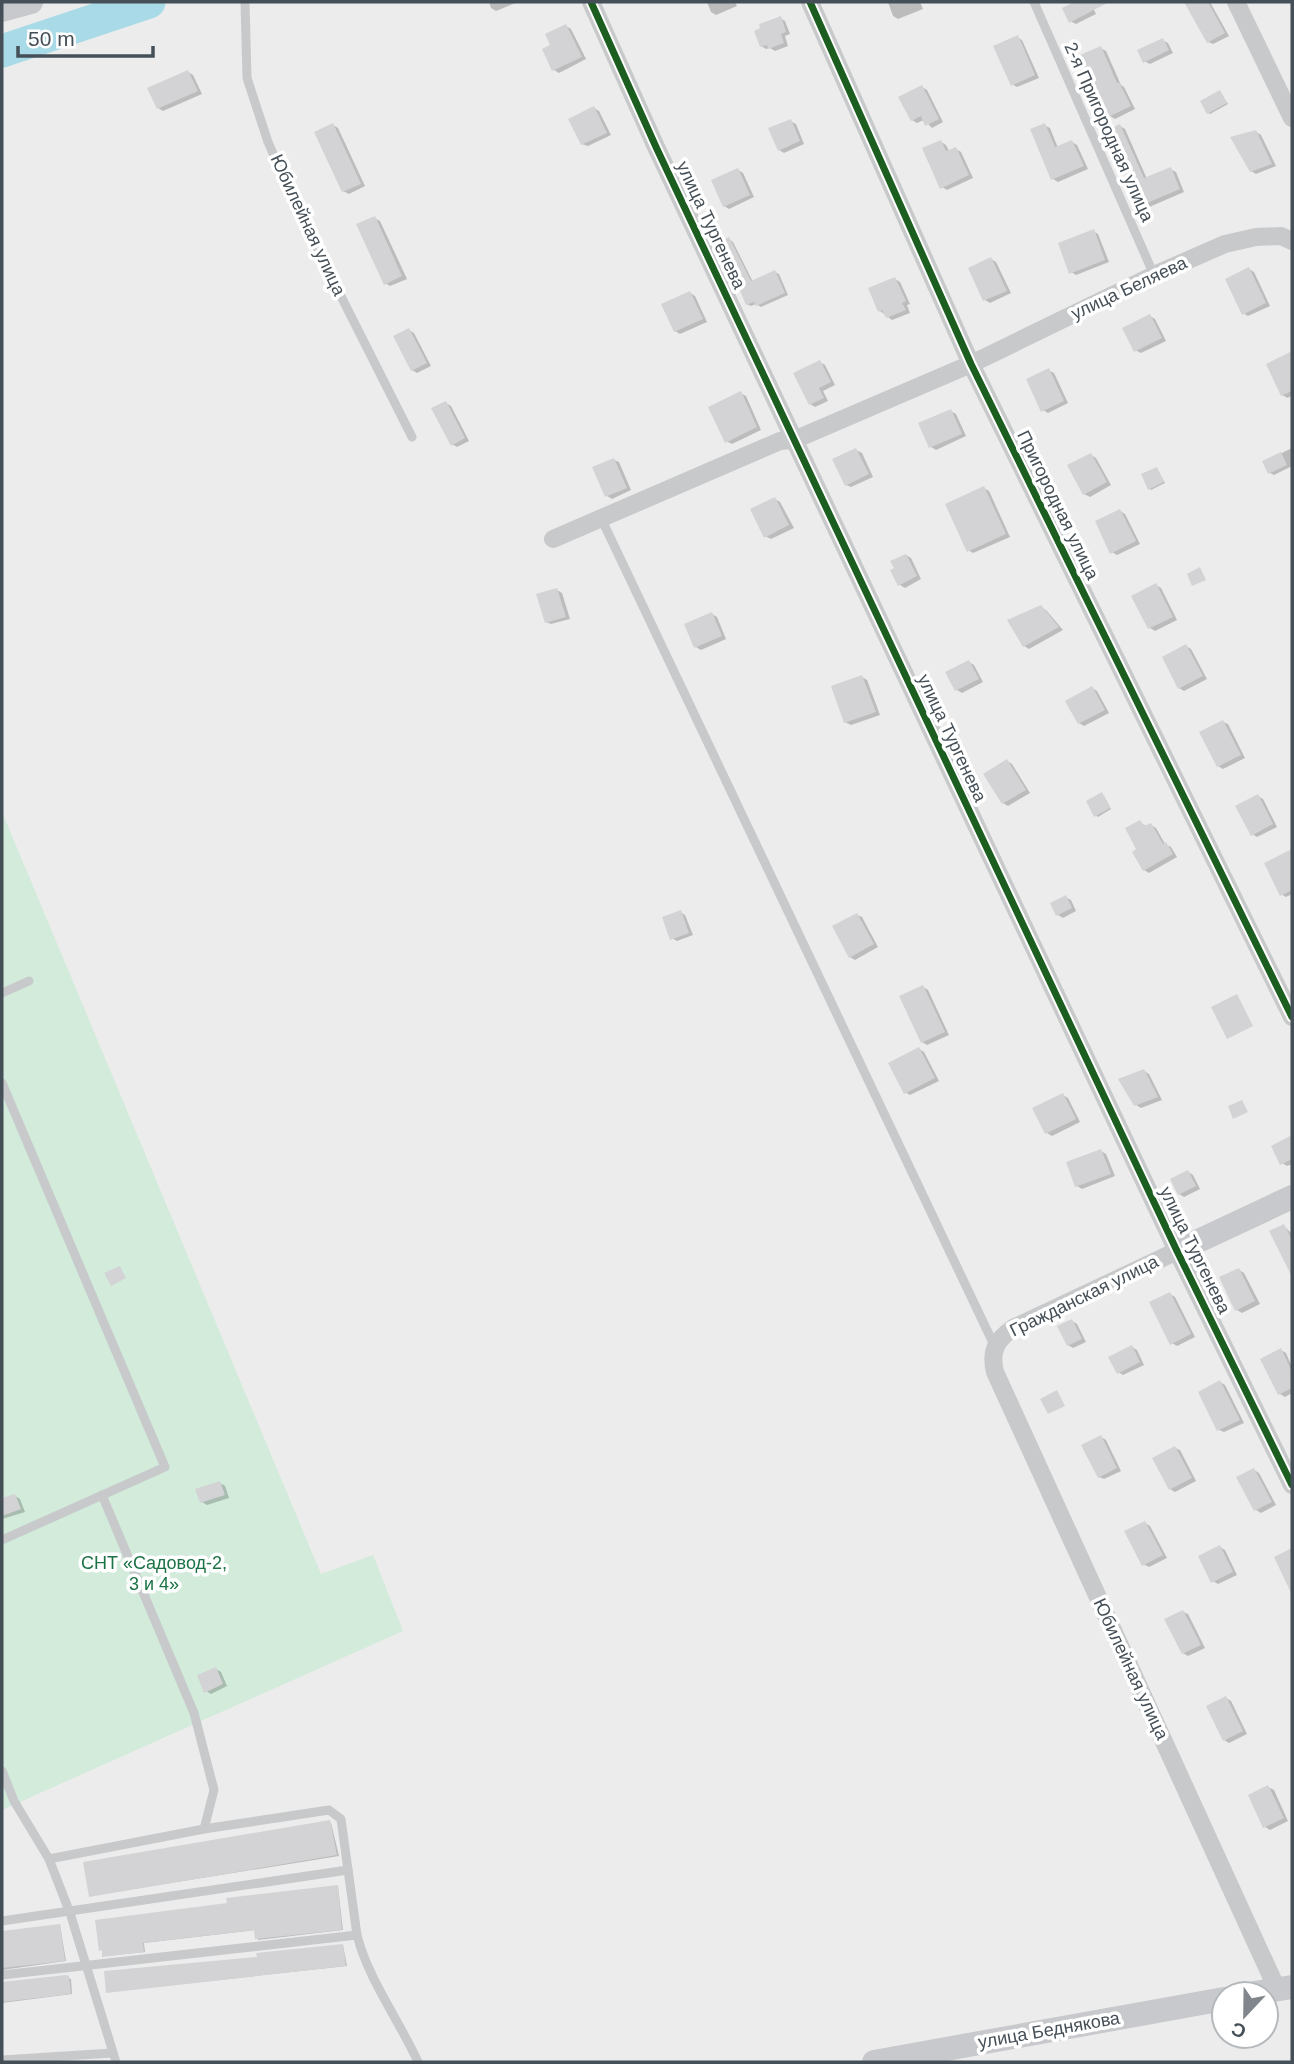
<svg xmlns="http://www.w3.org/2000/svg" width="1294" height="2064" font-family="Helvetica,sans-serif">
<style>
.green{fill:#d2ebdb}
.shadow{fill:#0003}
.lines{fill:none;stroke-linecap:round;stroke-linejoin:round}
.river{stroke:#a8dbe7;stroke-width:33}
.building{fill:#d3d3d5}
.lane{stroke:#c7c9cb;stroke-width:9}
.street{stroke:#c7c9cb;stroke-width:18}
.secondary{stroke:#c8c9cc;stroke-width:24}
.cycleway-casing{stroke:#fff;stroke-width:11}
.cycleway{stroke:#1b5e20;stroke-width:7}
.labels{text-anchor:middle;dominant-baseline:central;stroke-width:7;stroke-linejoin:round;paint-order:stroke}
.street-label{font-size:18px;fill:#454f57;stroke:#fff}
.park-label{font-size:18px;fill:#1c7346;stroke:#fff}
</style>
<rect width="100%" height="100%" fill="#edecec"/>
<!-- green -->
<path class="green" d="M2,812l319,762 52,-19 30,76 -401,179z"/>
<!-- shadow -->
<g class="shadow">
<path d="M489,2h29l-22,9 -5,-3z"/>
<path d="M707,2h28l2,4 -21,9 -5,-3z"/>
<path d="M888,2h32l3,7 -25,10 -5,-3z"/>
<path d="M1078,2h12l6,12 -20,10 -6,-3 -6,-12z"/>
<path d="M1187,2h23l19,34 -16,8 -5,-2z"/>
<path d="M780,18l5,3 5,13 -5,2 3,10 -13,5 -5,-3 -4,1 -5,-3z"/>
<path d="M566,26l5,3 15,30 -27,14 -5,-3z"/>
<path d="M1017,37l5,3 17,38 -22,9 -5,-3z"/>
<path d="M1162,40l6,3 5,10 -23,11 -6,-3z"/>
<path d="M1100,48l6,3 15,34 3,2 11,22 -20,10 -5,-3z"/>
<path d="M188,72l5,3 9,19 -39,17 -5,-3z"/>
<path d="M922,87l5,3 16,32 -11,6 -8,-8 -7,3 -5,-3z"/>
<path d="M1220,92l8,12 -18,10 -2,-1z"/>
<path d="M594,108l5,3 12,24 -23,11 -6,-2z"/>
<path d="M790,121l6,3 8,20 -20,9 -5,-3z"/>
<path d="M333,125l5,3 27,58 -16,8 -6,-3z"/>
<path d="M1044,125l6,3 8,20 14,-6 5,3 11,24 -30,13 -5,-3z"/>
<path d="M1120,126l5,3 22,50 23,-10 6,3 8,20 -37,16 -5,-3 -16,-38 -4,2 -5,-3z"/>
<path d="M1256,132l5,3 15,31 -20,8 -5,-3z"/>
<path d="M941,142l5,3 3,6 7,-2 5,3 12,26 -26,12 -5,-3z"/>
<path d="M738,170l5,3 11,24 -25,12 -5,-3z"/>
<path d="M374,218l6,3 27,58 -17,7 -5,-3z"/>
<path d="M1093,231l5,3 11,28 -33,13 -5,-3z"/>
<path d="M729,239l4,3 20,40 22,-10 4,2 9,21 -27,12 -5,-3 -5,2 -4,-2 -11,-27 -4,-3z"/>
<path d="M991,259l5,3 15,31 -21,10 -5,-3 -15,-31z"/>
<path d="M1249,269l5,3 16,34 -22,10 -5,-3z"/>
<path d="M895,279l5,3 10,22 -3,1 3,8 -18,7 -12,-9z"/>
<path d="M690,293l5,3 12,26 -27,12 -5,-3z"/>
<path d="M1150,316l5,3 11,22 -25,12 -6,-3z"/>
<path d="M409,330l5,3 17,33 -14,7 -5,-3z"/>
<path d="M1292,354v41l-4,3 -6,-3z"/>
<path d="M820,362l5,3 10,20 -12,6 5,10 -13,6 -5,-3z"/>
<path d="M1048,370l6,3 14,30 -20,10 -5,-3z"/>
<path d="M740,393l6,3 15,34 -29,14 -6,-3z"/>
<path d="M446,403l5,3 18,35 -12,6 -5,-3z"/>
<path d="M951,411l5,3 10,22 -30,14 -5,-3z"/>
<path d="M1292,448v18l-18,9 -4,-2 -6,-11z"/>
<path d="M856,450l6,3 11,24 -22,10 -5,-2z"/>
<path d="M1091,455l5,3 15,27 -21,12 -6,-3z"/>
<path d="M614,460l5,2 12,28 -19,9 -5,-3z"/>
<path d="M1157,469l8,14 -14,7 -2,-2z"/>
<path d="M984,488l5,3 21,46 -37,16 -5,-3z"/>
<path d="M775,499l5,3 14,26 -23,11 -6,-3z"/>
<path d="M1120,511l5,3 15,30 -23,11 -5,-3z"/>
<path d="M906,555l5,3 10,21 -16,9 -5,-3z"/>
<path d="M1156,585l5,3 16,32 -22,11 -5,-3 -16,-31z"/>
<path d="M557,590l5,3 8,26 -19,5 -5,-2z"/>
<path d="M1040,607l6,3 17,20 -34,19 -5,-3z"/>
<path d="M712,614l5,3 9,22 -25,11 -5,-3z"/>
<path d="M1186,646l5,3 16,30 -23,12 -5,-3z"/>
<path d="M969,662l5,3 9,17 -21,11 -5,-3z"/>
<path d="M862,677l5,3 13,35 -29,10 -6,-3z"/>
<path d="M1092,688l5,3 12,22 -25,13 -5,-3z"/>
<path d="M1223,722l5,2 17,34 -22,11 -5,-3z"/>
<path d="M1007,761l5,3 18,29 -22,13 -5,-3z"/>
<path d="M1104,796l7,13 -13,8 -2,-2z"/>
<path d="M1258,796l5,3 14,28 -20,10 -5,-3z"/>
<path d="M1140,822l7,5 4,-2 5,3 9,16 6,3 6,10 -28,16 -5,-3 -5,-20z"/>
<path d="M1289,853l3,2v39l-6,3 -5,-3z"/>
<path d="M1065,897l6,3 5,11 -13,7 -5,-3z"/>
<path d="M680,912l5,3 8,20 -16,6 -5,-3z"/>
<path d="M857,915l5,2 16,30 -23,13 -5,-3z"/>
<path d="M923,987l5,3 21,45 -22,10 -5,-3z"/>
<path d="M919,1049l5,3 15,29 -29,14 -5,-3z"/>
<path d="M1144,1071l5,3 13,26 -21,8 -5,-3z"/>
<path d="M1063,1095l5,3 12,24 -28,14 -5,-3z"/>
<path d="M1292,1137v27l-5,2 -5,-3 -9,-16z"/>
<path d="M1101,1151l5,3 9,22 -33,13 -5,-3z"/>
<path d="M1188,1172l5,3 7,14 -16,8 -5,-3z"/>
<path d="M1284,1226l8,8v25l-2,2z"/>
<path d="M1239,1270l5,3 16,31 -18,9 -5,-3z"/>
<path d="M1170,1294l5,3 20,40 -18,9 -5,-3z"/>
<path d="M1072,1321l5,3 9,18 -13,6 -5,-3z"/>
<path d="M1132,1347l5,3 7,15 -21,10 -5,-3z"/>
<path d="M1281,1350l5,3 6,14v26l-7,4 -5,-3z"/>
<path d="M1220,1382l5,3 19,38 -20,9 -5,-2z"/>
<path d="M1101,1437l5,3 15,31 -17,8 -5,-2z"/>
<path d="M1175,1448l5,2 16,31 -21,11 -5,-3z"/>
<path d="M1254,1470l5,3 17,32 -15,8 -5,-3 -17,-32z"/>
<path d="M220,1483l5,3 4,12 -22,7 -5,-3z"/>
<path d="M15,1496l5,3 5,13 -23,7v-19z"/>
<path d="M1145,1523l5,3 17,32 -18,9 -6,-3z"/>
<path d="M1220,1547l5,3 12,25 -19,9 -5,-3z"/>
<path d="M1183,1612l5,2 17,34 -17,8 -5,-3z"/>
<path d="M216,1669l5,3 6,14 -16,8 -5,-3z"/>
<path d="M1226,1698l5,3 16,33 -18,9 -5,-3z"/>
<path d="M1268,1787l6,3 14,31 -18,9 -5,-3z"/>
<path d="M331,1823l8,33 -249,40 -5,-32z"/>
<path d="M338,1887l5,43 -85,10 -2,-10 -112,13 1,9 -41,4 125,-52z"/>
<path d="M60,1925l6,36 -64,9v-37z"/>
<path d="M343,1945l4,21 -239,26 151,-33z"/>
<path d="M66,1977l5,2 1,15 -70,9v-20z"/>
</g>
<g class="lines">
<!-- river -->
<path class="river" d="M2,51l147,-49"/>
</g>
<!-- building -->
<g class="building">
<path d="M1074,2h35l-40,21 -7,-15z"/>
<path d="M1184,2h24l17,31 -18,10z"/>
<path d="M781,16l5,16 -5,2 3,9 -16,6 -1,-4 -7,2 -6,-16 6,-3 -1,-4z"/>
<path d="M566,24l16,33 -30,14 -10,-22 8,-4 -5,-11z"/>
<path d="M1018,35l17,40 -24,11 -18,-40z"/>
<path d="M1163,38l6,12 -26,13 -6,-13z"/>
<path d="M1101,46l16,37 2,-1 12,24 -23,11 -28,-62z"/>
<path d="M188,70l10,21 -41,18 -10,-21z"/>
<path d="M922,85l17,34 -14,7 -4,-10 -10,5 -13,-24z"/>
<path d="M1220,90l7,13 -20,11 -7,-13z"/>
<path d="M594,106l13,27 -26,12 -13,-26z"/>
<path d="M791,119l9,22 -22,10 -10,-23z"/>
<path d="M333,123l28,61 -19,8 -28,-60z"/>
<path d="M1045,123l10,24 17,-7 12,26 -33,14 -21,-51z"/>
<path d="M1120,124l24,54 27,-11 9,22 -40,17 -18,-42 -7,3 -15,-34z"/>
<path d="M1256,130l16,34 -22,8 -20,-35z"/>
<path d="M941,140l5,11 10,-4 13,28 -29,14 -18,-41z"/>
<path d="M738,168l12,27 -27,12 -12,-27z"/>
<path d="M375,216l27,60 -18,9 -28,-61z"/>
<path d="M1094,229l11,31 -36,14 -11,-31z"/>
<path d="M729,237l22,44 24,-11 10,23 -29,13 -2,-4 -8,3 -13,-31 -3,2 -15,-32z"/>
<path d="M991,257l16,34 -24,10 -15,-33z"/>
<path d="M1249,267l17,36 -24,12 -17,-36z"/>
<path d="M895,277l11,24 -4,2 4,7 -20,8 -4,-8 -4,2 -10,-24z"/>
<path d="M690,291l13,28 -29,13 -13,-28z"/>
<path d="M1150,314l12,24 -28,14 -12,-24z"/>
<path d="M409,328l18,35 -16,8 -18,-35z"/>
<path d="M1292,351v40l-11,5 -15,-32z"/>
<path d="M820,360l11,22 -12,6 5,10 -15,7 -16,-32z"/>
<path d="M1049,368l15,33 -23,11 -15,-33z"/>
<path d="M741,391l16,36 -32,16 -17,-36z"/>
<path d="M446,401l19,37 -14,8 -20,-38z"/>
<path d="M951,409l11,25 -33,14 -11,-25z"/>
<path d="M856,448l13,26 -24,12 -13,-27z"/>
<path d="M1281,452l6,13 -19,9 -6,-13z"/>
<path d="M1091,453l16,29 -24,13 -16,-30z"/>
<path d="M614,458l13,30 -22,9 -13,-30z"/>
<path d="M1157,467l7,15 -16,8 -7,-16z"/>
<path d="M984,486l22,48 -39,18 -22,-48z"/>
<path d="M775,497l14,28 -25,13 -14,-29z"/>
<path d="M1120,509l16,32 -26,13 -15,-33z"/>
<path d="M906,554l11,22 -19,10 -8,-16 4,-2 -4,-7z"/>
<path d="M1200,567l6,13 -14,6 -5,-12z"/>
<path d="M1156,583l17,34 -25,12 -17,-33z"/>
<path d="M557,588l9,29 -21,6 -9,-29z"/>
<path d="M1041,605l18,22 -36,20 -16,-27z"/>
<path d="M712,612l10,24 -28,12 -10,-24z"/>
<path d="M1186,644l17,32 -25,13 -16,-32z"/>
<path d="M969,660l10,19 -24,12 -10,-19z"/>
<path d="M862,675l14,37 -32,11 -13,-37z"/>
<path d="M1092,686l13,24 -27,14 -13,-23z"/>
<path d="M1223,720l18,35 -24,12 -18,-35z"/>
<path d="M1007,759l19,31 -24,14 -19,-30z"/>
<path d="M1102,792l8,16 -16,9 -8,-16z"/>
<path d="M1258,794l15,30 -22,12 -16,-30z"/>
<path d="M1140,820l4,6 7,-3 12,21 3,-2 7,12 -30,17 -11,-19 4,-3 -11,-21z"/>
<path d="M1292,849v41l-12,6 -16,-33z"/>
<path d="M1066,895l6,13 -16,8 -6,-13z"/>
<path d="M681,910l8,23 -19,7 -8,-23z"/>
<path d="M857,913l17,31 -25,14 -17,-32z"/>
<path d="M923,985l22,47 -24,11 -22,-47z"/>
<path d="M1237,994l16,32 -26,13 -16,-32z"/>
<path d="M919,1047l16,31 -31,16 -16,-31z"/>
<path d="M1144,1069l14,28 -24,9 -16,-27z"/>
<path d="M1063,1093l13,26 -31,15 -13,-26z"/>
<path d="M1242,1100l6,12 -15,7 -5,-13z"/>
<path d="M1292,1135v24l-12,6 -9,-19z"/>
<path d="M1101,1149l10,25 -36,13 -9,-25z"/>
<path d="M1188,1170l8,16 -18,9 -8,-16z"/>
<path d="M1284,1224l8,16v37l-23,-46z"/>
<path d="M120,1266l6,12 -15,8 -7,-13z"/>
<path d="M1239,1268l16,33 -20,10 -16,-34z"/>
<path d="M1170,1292l21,42 -21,11 -21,-43z"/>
<path d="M1072,1319l10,20 -15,7 -10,-20z"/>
<path d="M1132,1345l8,17 -23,12 -9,-17z"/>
<path d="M1281,1348l11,24v16l-14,7 -18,-36z"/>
<path d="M1220,1380l20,40 -23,11 -19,-39z"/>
<path d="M1057,1390l8,16 -17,8 -8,-15z"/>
<path d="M1101,1435l16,33 -19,10 -17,-33z"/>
<path d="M1175,1446l17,32 -23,12 -17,-32z"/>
<path d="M1254,1468l18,34 -18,9 -18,-34z"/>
<path d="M220,1481l5,14 -25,8 -5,-14z"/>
<path d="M15,1494l6,15 -19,7v-18z"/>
<path d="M1145,1521l18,34 -21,11 -18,-35z"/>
<path d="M1220,1545l13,27 -22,11 -13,-27z"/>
<path d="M1292,1548v47l-18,-38z"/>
<path d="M1183,1610l18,35 -19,9 -18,-35z"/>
<path d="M216,1667l7,17 -19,9 -7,-18z"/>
<path d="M1226,1696l17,35 -20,10 -17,-35z"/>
<path d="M1268,1785l16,33 -21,10 -15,-33z"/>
<path d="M330,1820l7,35 -248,42 -6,-35z"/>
<path d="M338,1885l4,45 -87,9 -1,-9 -111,13 1,9 -42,5v-7l-3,1 -4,-31 132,-17 -1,-5z"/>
<path d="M60,1924l5,37 -63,7v-37z"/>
<path d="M343,1944l3,22 -240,27 -2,-22 153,-14 -1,-4z"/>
<path d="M66,1975l3,1 2,18 -69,8v-20z"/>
</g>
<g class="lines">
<!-- lane -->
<g class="lane">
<path d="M245,2l2,76 21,64 31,71 113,224"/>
<path d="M1034,2l120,273"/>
<path d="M601,518l394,829"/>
<path d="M2,993l27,-12"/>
<path d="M2,1083l163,384 -163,73"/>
<path d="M102,1495l92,218 20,77 -10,39"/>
<path d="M2,1771l12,30 35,58 21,54 46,149"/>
<path d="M49,1859l155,-30 125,-19 12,9 16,116"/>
<path d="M2,1921l346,-51"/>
<path d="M2,1975l355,-40c11,44 42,85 61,127"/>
<path d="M2,2060l110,-7"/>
</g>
<!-- street -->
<g class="street">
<path d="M591,2l65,145 521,1104 115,234"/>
<path d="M810,2l161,362 321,653"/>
<path d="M1236,2l56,116"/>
<path d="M553,539l227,-98 14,-1 177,-76 183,-89 71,-31 31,-7 25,-1 11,5"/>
<path d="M1177,1251l-164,77c-17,12 -23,24 -18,44l282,617"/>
</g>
<!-- secondary -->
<g class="secondary">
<path d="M2,10l29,-8"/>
<path d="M1177,1251l115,-54"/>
<path d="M1249,1994l43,-7"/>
<path d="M874,2062l350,-63"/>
</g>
<defs>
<g id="cycleway">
<path d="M591,2l65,145 521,1104 115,234"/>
<path d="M810,2l161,362 321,653"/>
</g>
</defs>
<!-- cycleway casing -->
<use href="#cycleway" class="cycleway-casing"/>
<!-- cycleway -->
<use href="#cycleway" class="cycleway"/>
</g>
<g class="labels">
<!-- street labels -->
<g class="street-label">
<text transform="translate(1109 132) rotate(66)">2-я Пригородная улица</text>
<text transform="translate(308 225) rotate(65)">Юбилейная улица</text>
<text transform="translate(711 225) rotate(65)">улица Тургенева</text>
<text transform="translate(1129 288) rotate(-25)">улица Беляева</text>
<text transform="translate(1058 505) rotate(64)">Пригородная улица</text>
<text transform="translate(952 738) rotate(65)">улица Тургенева</text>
<text transform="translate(1195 1250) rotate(64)">улица Тургенева</text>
<text transform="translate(1084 1296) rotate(-26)">Гражданская улица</text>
<text transform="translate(1131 1669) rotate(65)">Юбилейная улица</text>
<text transform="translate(1049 2030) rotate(-10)">улица Беднякова</text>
</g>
<!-- park labels -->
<g class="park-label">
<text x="154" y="1563">СНТ «Садовод-2,<tspan x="154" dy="21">3 и 4»</tspan></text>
</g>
</g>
<!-- border -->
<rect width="1294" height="2064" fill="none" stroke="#454f57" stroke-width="7"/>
<!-- north arrow -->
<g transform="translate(1245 2015) rotate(202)"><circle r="33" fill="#ffffff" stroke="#b5b9bc" stroke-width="2"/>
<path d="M0-5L12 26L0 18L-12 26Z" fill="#80868b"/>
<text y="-10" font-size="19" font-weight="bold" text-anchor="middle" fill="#454f57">С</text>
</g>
<!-- scale -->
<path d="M18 46v10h135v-10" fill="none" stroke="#454f57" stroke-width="3.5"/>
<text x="28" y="46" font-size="21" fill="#454f57" stroke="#ffffff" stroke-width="5" paint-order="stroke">50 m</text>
</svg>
